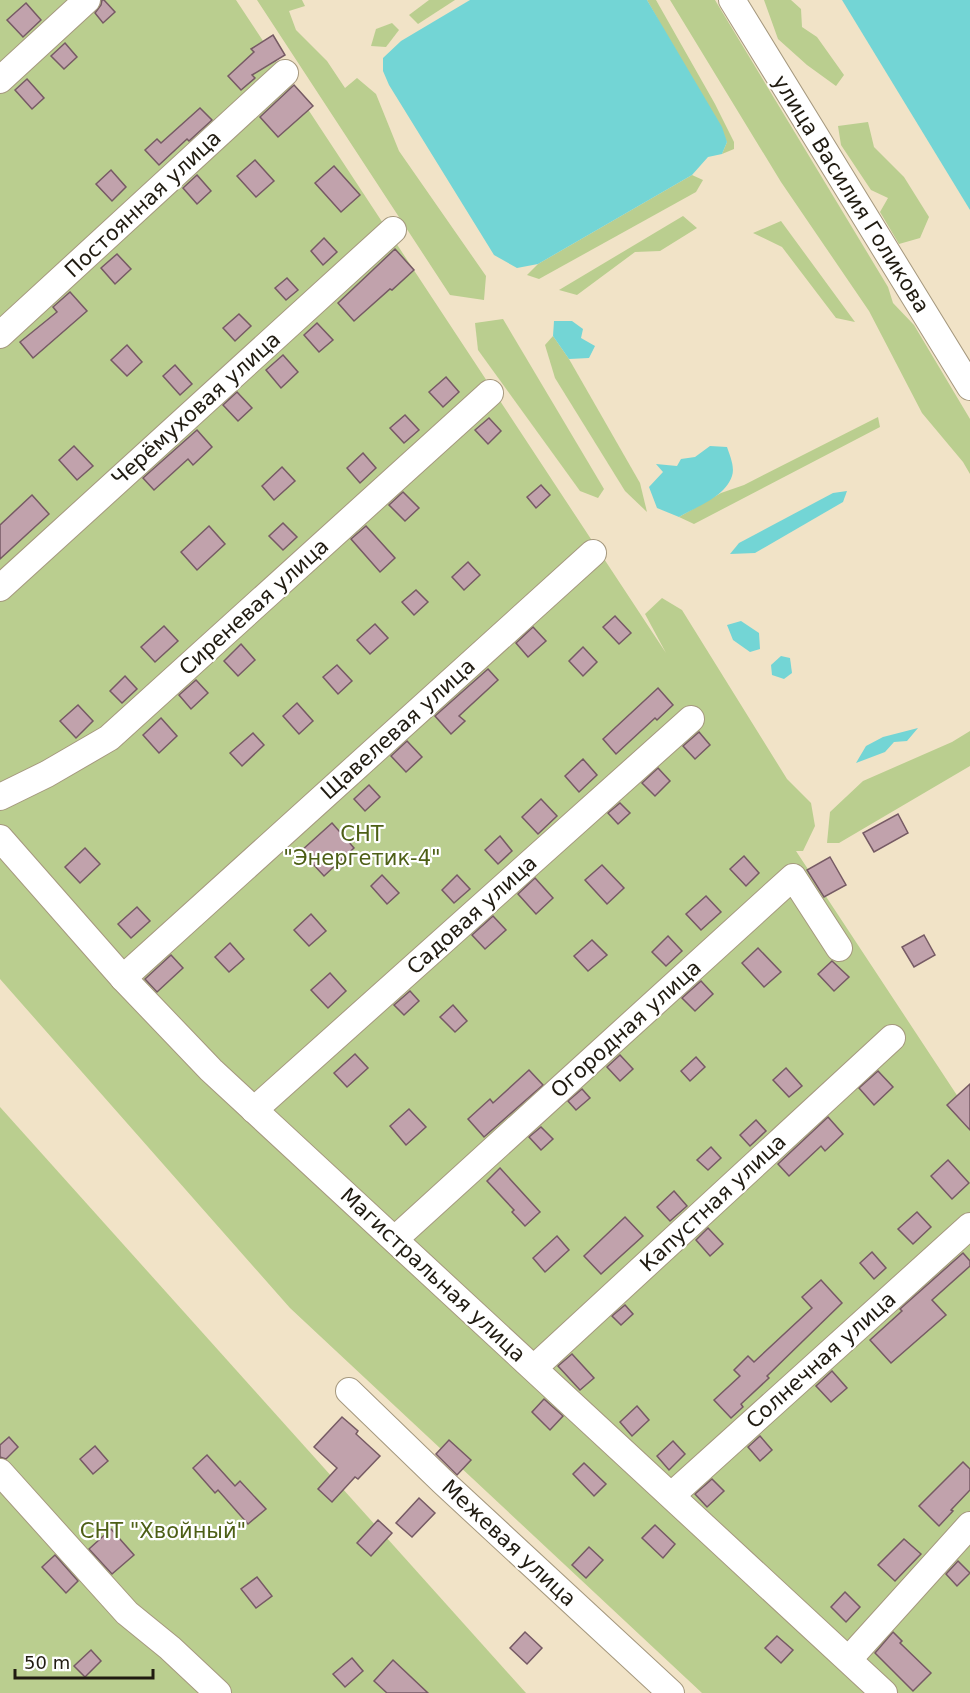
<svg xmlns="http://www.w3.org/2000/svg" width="970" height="1693" font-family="'DejaVu Sans',sans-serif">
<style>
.green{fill:#bace8f}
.water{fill:#73d5d5}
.building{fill:#c1a2ac;stroke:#765a64;stroke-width:1.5}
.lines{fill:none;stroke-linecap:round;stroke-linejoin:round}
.minor-casing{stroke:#a5987e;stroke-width:28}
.minor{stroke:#fff;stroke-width:26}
.labels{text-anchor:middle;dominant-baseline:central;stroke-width:4.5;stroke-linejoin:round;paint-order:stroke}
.street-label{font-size:21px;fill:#201b11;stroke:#fff}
.park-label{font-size:21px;fill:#4d5f16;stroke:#fff}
</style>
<rect width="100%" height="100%" fill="#f1e3c7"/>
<!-- green -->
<g class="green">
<path d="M0,0h236l430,653 -21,-39 17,-16 20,12 105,169 24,24 4,23 -12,25h-7l172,261 2,-1v582h-268l-412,-385 -290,-329z"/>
<path d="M257,0h45l3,6 -16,5 7,19 31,31 18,27 12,-10 19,16 23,57 87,125 -2,24 -34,-5z"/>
<path d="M429,0h26l-37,24 -9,-9z"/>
<path d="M647,0h9l59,104 19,38v7l-12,5 5,-12z"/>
<path d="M670,0h45l173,287 5,16 21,22 56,94v55l-7,-12 -41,-49 -53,-102 -88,-129z"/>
<path d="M764,0h27l10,9 1,18 15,10 27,38 -8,11 -29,-21 -29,-26z"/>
<path d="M392,23l7,7 -13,17 -15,-1 5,-17z"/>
<path d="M868,122l6,25 30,30 25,40 -9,21 -21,6 -19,-32 8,-14 -17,-8 -30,-45 -3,-19z"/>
<path d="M692,175l11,5 -7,12 -157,87 -12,-4 11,-11z"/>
<path d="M683,216l14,12 -37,23 -25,1 -58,43 -18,-5z"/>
<path d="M781,221l74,101 -19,-4 -54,-71 -29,-14z"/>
<path d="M503,319l101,170 -6,9 -18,-7 -102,-141 -3,-27z"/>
<path d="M553,336l16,23 71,124 7,29 -22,-21 -70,-113 -10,-33z"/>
<path d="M878,417l2,10 -186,97 -15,-7 42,-24 23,-8z"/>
<path d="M970,731v35l-131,77h-12l3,-31 33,-31 89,-39z"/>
<path d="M0,1107l526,586h-526z"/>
</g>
<!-- water -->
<g class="water">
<path d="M470,0h177l75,127 5,15 -5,12 -14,3 -16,18 -154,89 -21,4 -23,-13 -105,-170 -6,-14v-13l18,-17z"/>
<path d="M842,0h128v210z"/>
<path d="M554,321h18l11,8 -2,9 14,8 -6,12 -20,1 -16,-23z"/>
<path d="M710,446l17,1c3,9 8,20 5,29 -7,21 -36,31 -53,41l-22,-9 -8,-21 14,-15 -7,-8 21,2 4,-7 14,-2z"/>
<path d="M847,491l-4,11 -88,51 -25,1 9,-11 94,-50z"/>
<path d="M741,621l18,12 1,16 -10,3 -17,-12 -6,-15z"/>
<path d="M781,656l9,2 2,15 -8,6 -12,-4 -1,-10z"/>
<path d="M918,728l-11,13 -13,1 -9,10 -29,11 10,-17 17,-9z"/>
</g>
<!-- building -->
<g class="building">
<path d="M102,0h2l11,12 -12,11 -8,-10 6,-8z"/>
<path d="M26,3l15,17 -18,17 -16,-17z"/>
<path d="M273,35l12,20 -33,20 3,3 -14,12 -13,-14 26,-24 -3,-3z"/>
<path d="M65,43l12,14 -13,12 -13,-13z"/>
<path d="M27,79l17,19 -12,11 -17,-19z"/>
<path d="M294,85l19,21 -35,31 -18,-20z"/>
<path d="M200,108l12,12 -23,21 -2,-2 -28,26 -14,-15 12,-11 4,4z"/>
<path d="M255,160l19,21 -18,16 -19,-21z"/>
<path d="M334,166l26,29 -19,17 -26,-29z"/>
<path d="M111,170l15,17 -14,14 -16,-17z"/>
<path d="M197,175l14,16 -14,13 -14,-16z"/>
<path d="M324,238l13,14 -14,13 -12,-14z"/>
<path d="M395,249l19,21 -22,20 -2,-1 -36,32 -16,-18z"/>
<path d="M117,254l14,15 -16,15 -14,-16z"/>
<path d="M287,278l11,12 -12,10 -11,-12z"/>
<path d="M70,292l17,19 -54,47 -13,-16 37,-30 -4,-5z"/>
<path d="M239,314l12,12 -16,15 -12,-13z"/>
<path d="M317,323l16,17 -14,12 -15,-17z"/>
<path d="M127,345l15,17 -15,14 -16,-16z"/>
<path d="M283,355l15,17 -17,16 -15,-18z"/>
<path d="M175,365l17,19 -12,11 -17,-19z"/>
<path d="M446,377l13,15 -16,15 -14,-15z"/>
<path d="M237,392l15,16 -14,13 -15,-16z"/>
<path d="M405,415l14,15 -15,13 -14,-15z"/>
<path d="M489,418l12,13 -13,13 -13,-14z"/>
<path d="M197,430l15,17 -19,18 -5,-6 -34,31 -11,-12z"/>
<path d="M74,446l19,20 -16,14 -18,-20z"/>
<path d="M363,453l13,15 -16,15 -13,-15z"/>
<path d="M282,467l13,14 -21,19 -12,-14z"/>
<path d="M541,485l9,10 -14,13 -9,-11z"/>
<path d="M403,492l16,16 -14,13 -16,-16z"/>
<path d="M32,495l17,19 -49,45v-34z"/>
<path d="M283,523l14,14 -14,13 -14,-14z"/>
<path d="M209,526l16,18 -28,26 -16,-18z"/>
<path d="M366,526l29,32 -15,14 -29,-33z"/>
<path d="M468,562l12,13 -16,15 -12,-13z"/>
<path d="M416,590l12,12 -14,13 -12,-13z"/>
<path d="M615,616l16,17 -12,11 -16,-17z"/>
<path d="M375,624l13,14 -18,16 -13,-14z"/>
<path d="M164,626l14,15 -23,21 -14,-15z"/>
<path d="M533,627l13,14 -18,16 -12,-14z"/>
<path d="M241,644l14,16 -17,16 -14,-15z"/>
<path d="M583,647l14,15 -14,14 -14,-15z"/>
<path d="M337,665l15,16 -14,13 -15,-17z"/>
<path d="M488,669l10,11 -39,36 6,5 -14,13 -16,-18z"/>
<path d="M125,676l12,13 -15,14 -12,-12z"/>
<path d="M196,680l12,13 -17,16 -12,-14z"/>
<path d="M658,688l15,17 -16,15 -2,-2 -39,36 -13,-15z"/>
<path d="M297,703l16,18 -14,13 -16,-18z"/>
<path d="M78,705l15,16 -17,17 -16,-17z"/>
<path d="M161,718l16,18 -18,17 -16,-18z"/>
<path d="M699,732l11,13 -15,14 -12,-13z"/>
<path d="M253,733l11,12 -22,21 -12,-13z"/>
<path d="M407,741l15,16 -16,15 -15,-16z"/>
<path d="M583,759l14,16 -18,17 -14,-16z"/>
<path d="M658,768l12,13 -15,15 -13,-13z"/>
<path d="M369,785l11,12 -15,14 -11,-12z"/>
<path d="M541,799l16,17 -19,18 -16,-17z"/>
<path d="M620,803l10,10 -12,11 -10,-11z"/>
<path d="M898,814l10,19 -34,19 -11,-19z"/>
<path d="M332,823l22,25 -30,28 -23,-25z"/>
<path d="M500,836l12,15 -14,13 -13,-14z"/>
<path d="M85,848l15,16 -20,19 -15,-16z"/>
<path d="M744,856l15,17 -13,13 -16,-17z"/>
<path d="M830,857l16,28 -22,12 -17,-27z"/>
<path d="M602,865l22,23 -17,16 -22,-24z"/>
<path d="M382,875l17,18 -12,11 -16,-18z"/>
<path d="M457,875l13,14 -16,14 -12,-13z"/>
<path d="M535,878l18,20 -17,16 -18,-20z"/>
<path d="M706,896l15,16 -20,18 -15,-16z"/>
<path d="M137,907l13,14 -19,17 -13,-14z"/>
<path d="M311,914l15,17 -17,15 -15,-16z"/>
<path d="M493,916l13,14 -21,19 -13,-14z"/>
<path d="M924,935l11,20 -21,12 -12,-20z"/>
<path d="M668,936l14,15 -16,15 -14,-14z"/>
<path d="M592,940l15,15 -19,16 -14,-15z"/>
<path d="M230,943l14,16 -15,13 -14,-15z"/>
<path d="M758,948l23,24 -17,15 -22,-24z"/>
<path d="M171,955l12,13 -26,24 -12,-13z"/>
<path d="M832,961l17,16 -15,14 -16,-17z"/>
<path d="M330,973l16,18 -18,17 -17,-18z"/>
<path d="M701,981l12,13 -18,17 -13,-13z"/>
<path d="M410,991l9,10 -15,14 -10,-10z"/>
<path d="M453,1005l14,16 -12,11 -15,-15z"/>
<path d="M355,1054l13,14 -21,19 -13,-14z"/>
<path d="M620,1055l13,14 -13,12 -13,-14z"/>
<path d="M696,1057l9,10 -15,14 -9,-10z"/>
<path d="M786,1068l16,18 -13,11 -16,-17z"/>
<path d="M529,1070l14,15 -59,52 -16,-18 22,-20 3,4z"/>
<path d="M878,1071l15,16 -19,18 -15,-17z"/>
<path d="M970,1084v46l-23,-25z"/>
<path d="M582,1089l8,9 -14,12 -8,-9z"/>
<path d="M409,1109l17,18 -20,18 -16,-19z"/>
<path d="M828,1117l15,17 -18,17 -4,-5 -32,30 -11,-12z"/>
<path d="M756,1120l10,11 -16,15 -10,-11z"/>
<path d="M541,1127l12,12 -12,11 -12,-13z"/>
<path d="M711,1147l10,11 -13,12 -11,-10z"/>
<path d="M948,1160l21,23 -17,16 -21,-23z"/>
<path d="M500,1168l40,44 -15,14 -13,-14 2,-2 -27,-29z"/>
<path d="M674,1191l13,15 -17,15 -13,-14z"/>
<path d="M917,1212l14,15 -18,17 -15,-15z"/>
<path d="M625,1217l18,19 -42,38 -17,-18z"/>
<path d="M708,1228l15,16 -13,12 -14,-16z"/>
<path d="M557,1236l12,14 -24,22 -12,-14z"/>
<path d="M872,1252l14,16 -12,11 -14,-16z"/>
<path d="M963,1253l7,8v5l-38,34 14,15 -55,48 -21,-23 32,-29 -2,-2z"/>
<path d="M821,1280l21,23 -75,73 2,2 -28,26 2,3 -12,11 -17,-18 26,-24 -6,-6 14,-14 6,6 58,-54 -10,-11z"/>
<path d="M625,1305l8,9 -12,11 -9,-9z"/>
<path d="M572,1354l22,24 -14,12 -22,-24z"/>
<path d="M832,1371l15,17 -16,14 -15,-16z"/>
<path d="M544,1399l19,17 -13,14 -18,-18z"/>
<path d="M637,1406l12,14 -17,16 -12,-14z"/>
<path d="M342,1417l16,14 -2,3 24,22 -22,23 -3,-2 -23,25 -14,-13 19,-21 -23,-21z"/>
<path d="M760,1436l12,14 -12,11 -12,-14z"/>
<path d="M9,1437l9,10 -12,12 -6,-2v-12z"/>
<path d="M449,1440l22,20 -14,15 -21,-21z"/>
<path d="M673,1441l12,13 -16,16 -12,-14z"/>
<path d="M95,1446l13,15 -15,13 -13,-15z"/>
<path d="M207,1455l28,31 5,-5 26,28 -18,15 -30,-34 -3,3 -22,-25z"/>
<path d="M963,1462l7,7v21l-19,20 2,1 -14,15 -20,-20z"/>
<path d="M584,1463l22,21 -12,12 -21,-22z"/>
<path d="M712,1479l12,12 -17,16 -12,-13z"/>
<path d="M419,1498l16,15 -23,24 -16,-14z"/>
<path d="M378,1520l14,13 -21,23 -14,-13z"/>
<path d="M655,1525l20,19 -12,14 -21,-20z"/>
<path d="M111,1529l23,26 -22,19 -23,-25z"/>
<path d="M904,1539l17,15 -26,27 -17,-16z"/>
<path d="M589,1547l14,13 -17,18 -14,-13z"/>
<path d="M55,1555l23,26 -12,12 -24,-26z"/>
<path d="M958,1561l12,12 -13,13 -11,-12z"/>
<path d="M257,1577l15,19 -16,12 -15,-19z"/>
<path d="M845,1592l15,15 -14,15 -15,-15z"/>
<path d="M525,1632l17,16 -15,16 -17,-16z"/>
<path d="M893,1632l9,9 -2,2 31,30 -18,18 -38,-38z"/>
<path d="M777,1636l16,14 -12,13 -16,-15z"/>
<path d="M91,1650l10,11 -16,16 -11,-11z"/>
<path d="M352,1658l11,13 -18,16 -12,-13z"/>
<path d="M393,1660l35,33h-41l-13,-12z"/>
</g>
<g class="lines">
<defs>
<g id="minor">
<path d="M732,0l238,387"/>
<path d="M0,80l87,-80"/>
<path d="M0,335l285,-262"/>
<path d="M0,588l393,-358"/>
<path d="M0,797l47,-23 62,-36 381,-345"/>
<path d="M0,838l123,140 88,92 673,623"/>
<path d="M123,978l470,-425"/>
<path d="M254,1110l437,-391"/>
<path d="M395,1239l398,-362 46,71"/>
<path d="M534,1368l358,-330"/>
<path d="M349,1391l93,90 229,212"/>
<path d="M0,1472l127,141 43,35 48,45"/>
<path d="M672,1495l298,-269"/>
<path d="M849,1659l121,-134"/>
</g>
</defs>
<!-- minor casing -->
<use href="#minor" class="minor-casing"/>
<!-- minor -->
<use href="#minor" class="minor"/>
</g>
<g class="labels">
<!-- street labels -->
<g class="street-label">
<text transform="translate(851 194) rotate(58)">улица Василия Голикова</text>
<text transform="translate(143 204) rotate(-43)">Постоянная улица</text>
<text transform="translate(196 409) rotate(-42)">Черёмуховая улица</text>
<text transform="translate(254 607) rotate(-42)">Сиреневая улица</text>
<text transform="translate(398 729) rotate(-42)">Щавелевая улица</text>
<text transform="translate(472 915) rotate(-42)">Садовая улица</text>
<text transform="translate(626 1029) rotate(-42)">Огородная улица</text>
<text transform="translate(713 1203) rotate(-43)">Капустная улица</text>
<text transform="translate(433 1275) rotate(43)">Магистральная улица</text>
<text transform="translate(821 1360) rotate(-42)">Солнечная улица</text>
<text transform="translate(509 1543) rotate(43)">Межевая улица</text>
</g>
<!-- park labels -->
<g class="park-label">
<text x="362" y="834">СНТ<tspan x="362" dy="24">"Энергетик-4"</tspan></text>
<text x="163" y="1531">СНТ "Хвойный"</text>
</g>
</g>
<!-- scale -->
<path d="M15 1669v9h138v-9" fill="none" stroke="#201b11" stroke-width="3"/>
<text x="24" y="1669" font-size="18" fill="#201b11" stroke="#ffffff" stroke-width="4.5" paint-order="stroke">50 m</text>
</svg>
